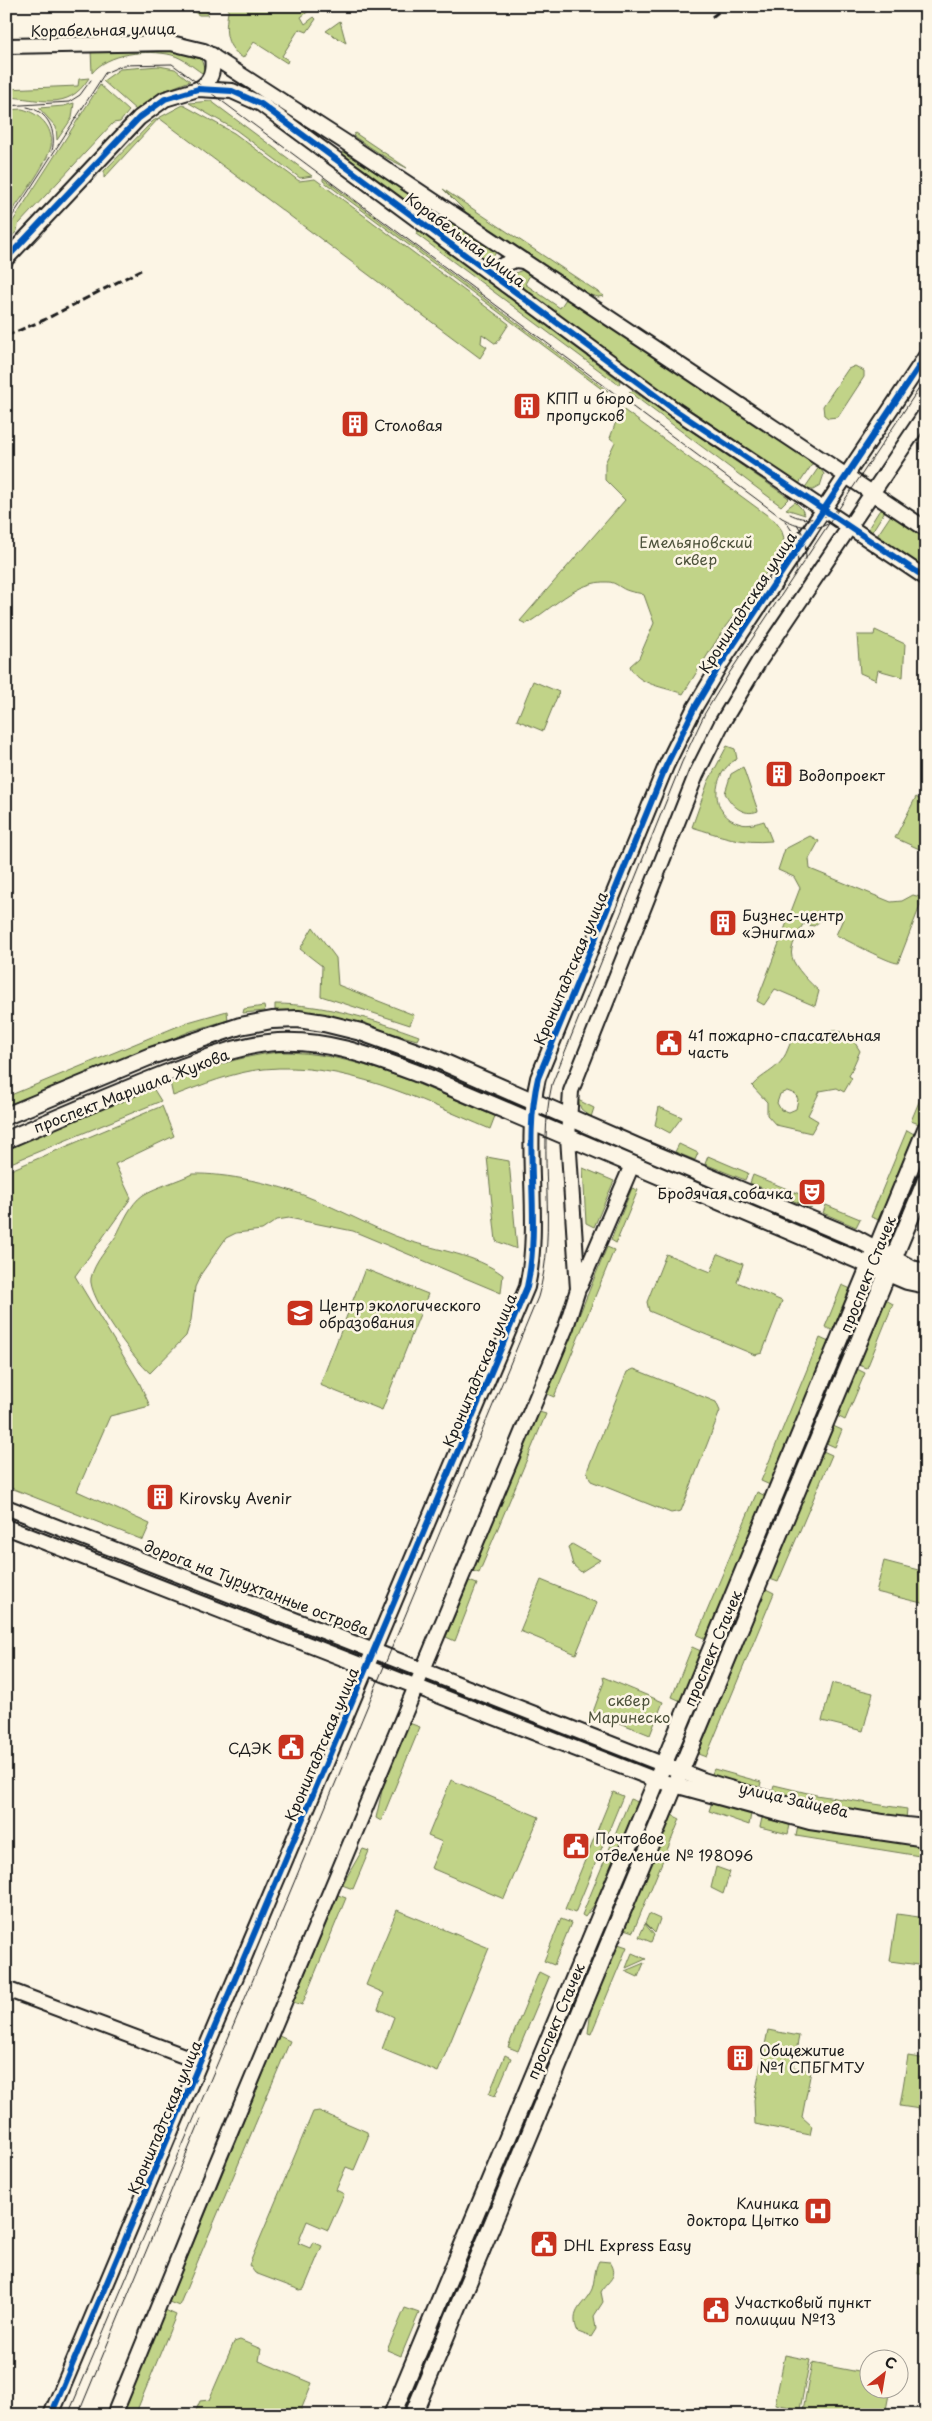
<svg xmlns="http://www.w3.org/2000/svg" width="932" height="2421" font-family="'Playpen Sans',sans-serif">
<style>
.green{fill:#c1d388;stroke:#6e7852;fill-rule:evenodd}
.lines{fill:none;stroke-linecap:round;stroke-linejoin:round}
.minor-casing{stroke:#1c1c1c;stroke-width:18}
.major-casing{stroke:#1c1c1c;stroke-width:20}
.minor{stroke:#fcf5e5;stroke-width:14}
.major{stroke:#fcf5e5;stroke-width:16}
.tram{stroke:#1c1c1c;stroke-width:1}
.rail{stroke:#1c1c1c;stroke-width:3;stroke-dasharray:8 4;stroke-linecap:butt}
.cycleway-casing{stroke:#fcf5e5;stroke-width:9}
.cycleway{stroke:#0057b8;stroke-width:6}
.labels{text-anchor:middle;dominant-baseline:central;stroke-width:5;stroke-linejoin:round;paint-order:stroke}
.street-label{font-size:15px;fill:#1c1c1c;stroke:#fcf5e5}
.poi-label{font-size:15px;fill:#1c1c1c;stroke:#fcf5e5;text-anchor:start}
.park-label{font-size:15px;fill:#4e533c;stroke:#fcf5e5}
</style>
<rect width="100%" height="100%" fill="#fcf5e5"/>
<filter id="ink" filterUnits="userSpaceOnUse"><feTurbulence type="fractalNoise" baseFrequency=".02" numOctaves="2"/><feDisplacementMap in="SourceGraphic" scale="10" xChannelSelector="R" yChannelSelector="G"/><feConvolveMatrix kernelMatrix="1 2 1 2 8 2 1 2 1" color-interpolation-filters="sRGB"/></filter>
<g filter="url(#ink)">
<!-- green -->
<g class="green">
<path d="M184,6h21l3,9h-9z"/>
<path d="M229,6h16l2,4 7,-4h61l-14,11 4,7 9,-7 2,2 -9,13 -8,-3 -17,27 6,4 -1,3 -33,-21 -11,16c-20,-13 -18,-30 -14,-52z"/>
<path d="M340,21l6,22 -20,-12z"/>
<path d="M91,50l84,1 26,8 4,12 -3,2c-9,-6 -19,-15 -30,-18 -25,-6 -64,-2 -80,18z"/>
<path d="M159,66l16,3 15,12 -29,11 -25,18 -33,-29 17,-12z"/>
<path d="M89,78c-22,35 -49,20 -83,19v-8l72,-3 1,-7z"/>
<path d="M100,85l29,26 -9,11 -7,1 -95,102 -1,6 -11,12v-11z"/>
<path d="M211,101l12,9 89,66 -12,2 -64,-48 -47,-27z"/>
<path d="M74,103l-2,15 -15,22 -1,-13 -17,-19 25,-2z"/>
<path d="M183,105l51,28 65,48 16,-2 194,145 -13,20 -14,-10 -1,9 6,4 -7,11 -321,-240 -55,60v-7l49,-50z"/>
<path d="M22,109c17,4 32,18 29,37 -3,17 -34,58 -45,74v-110z"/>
<path d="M355,133l52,35 -22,-11 -32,-21z"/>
<path d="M343,151l153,101 -6,10 -148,-109z"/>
<path d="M323,178l285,213 -5,-1 -280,-209z"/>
<path d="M443,189l161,107 -6,1 -8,-2 -123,-82z"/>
<path d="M419,229l201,152 -1,4 -203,-151z"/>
<path d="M523,270l7,5 -5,9 35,24 6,-9 247,164 -14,21 -152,-104 -132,-98v-9z"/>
<path d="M855,366l9,5v6l-26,40 -10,1 -4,-3 -1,-9 25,-37z"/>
<path d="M633,391l156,107 -8,8 -152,-114z"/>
<path d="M621,408l154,113 6,8 3,9 -3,15 -56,74 -42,67c-17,-7 -47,-9 -53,-28l9,-8 15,-35 -10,-28c-5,-3 -10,-2 -15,-4 -8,-2 -13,-9 -21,-9 -31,-2 -57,28 -82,42l-6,-3 105,-121 -20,-20v-17l10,-21 -5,-4z"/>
<path d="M819,467l5,7 -4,12 -7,4 -9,-1z"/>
<path d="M795,502l6,6 4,7 -19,-6z"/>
<path d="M883,510l2,1 -14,22 -2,-6 10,-16z"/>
<path d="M891,515l35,23v31l-49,-33z"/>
<path d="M875,630l30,14 -2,33 -25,-7 -2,10 -16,-7 -3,-38h17z"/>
<path d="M533,681l26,11 -16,39 -26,-11z"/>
<path d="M727,746l8,3 2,10c-27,14 -28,57 4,65 8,2 16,-1 23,-3l8,20c-31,3 -51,-5 -80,-14l16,-45z"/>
<path d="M743,767l15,44c-15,6 -27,-6 -33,-18l6,-19z"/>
<path d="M916,797l10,6v49l-31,-14z"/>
<path d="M810,836l9,5 -10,18 1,10 81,33 11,-1 11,-6 7,2v9l-22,57c-9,0 -51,-23 -62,-28l7,-16 -16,-4 -13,11 -11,-2c-4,9 -14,23 -11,33 2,10 20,28 27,34l-4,15 -40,-17 -11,16 -7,-4 43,-113 -6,-11 -16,-7 7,-21z"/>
<path d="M313,927l23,31 2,27 76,30 -4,10 -89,-29 1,-30 -22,-17z"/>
<path d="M275,1004c49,0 98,15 144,32l-2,4 -91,-25 -51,-5z"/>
<path d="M264,1006l1,5 -22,2 1,-4z"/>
<path d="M227,1011l1,9 -37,11 -185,76v-10l182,-75z"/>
<path d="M834,1030l16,5 10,16 -11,25 3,2 -8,14 -7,-4 -17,3 -12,24 10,6 -7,12 -35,-8 -9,-10v-13l-15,-16c10,-12 24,-15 32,-29 6,-10 5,-17 15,-24l15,6zM787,1091l8,3 3,5 -2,10 -7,3 -8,-2 -4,-7 3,-9z"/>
<path d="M278,1052c76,-1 147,36 217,64l-5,13c-72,-30 -146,-68 -226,-60 -31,3 -62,16 -91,27l-3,-14c36,-15 69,-25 108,-30z"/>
<path d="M926,1085v23l-7,16 -8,-3z"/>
<path d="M153,1088l8,13 -155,64v-16z"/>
<path d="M578,1100l16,8 -3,9 -10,-8z"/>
<path d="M162,1106l12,30 -59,28 16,34 -56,78 64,106 11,24 -40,10 -33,75 73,33 -7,16 -137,-54v-314z"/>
<path d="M659,1107l23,10 -12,16 -15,-8z"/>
<path d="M907,1130l7,4 -35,86 -8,-3z"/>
<path d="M679,1144l19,9 -3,7 -20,-8z"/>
<path d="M708,1156l40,17 -3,7 -40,-16z"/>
<path d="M487,1157l22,4 8,88 -21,-8z"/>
<path d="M583,1168l31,13 -20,46 -8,-4z"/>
<path d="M192,1174c33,-1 86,10 116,23 34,13 64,31 98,43 33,11 69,14 97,35l-2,18 -148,-62 -64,-13 -12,2 -15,10 -26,3 -10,5 -25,36 -6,13 -4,33 -5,16 -36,37c-14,-11 -63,-77 -59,-95 4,-17 16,-28 25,-42 7,-13 14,-32 27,-41 13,-8 35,-14 49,-21z"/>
<path d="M753,1175l61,25 -3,8 -61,-25z"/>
<path d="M632,1188l6,2 -22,53 -5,-3z"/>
<path d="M826,1205l34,14 -4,8 -33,-14z"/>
<path d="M607,1247l7,3 -60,147 -7,-3z"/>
<path d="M666,1254l45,18 7,-18 25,10 -6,18 45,19 -20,52 -7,2 -106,-44 -2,-9z"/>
<path d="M365,1269l63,25 -46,116 -62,-25z"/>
<path d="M842,1285l9,4 -17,42 -9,-4z"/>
<path d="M886,1300l7,4 -26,64 -8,-3z"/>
<path d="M820,1338l9,4 -59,143 -9,-4z"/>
<path d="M634,1369l82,33 4,9 -39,100 -10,2 -80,-32 -4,-10 40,-99z"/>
<path d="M857,1369l8,4 -20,47 -8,-4z"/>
<path d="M539,1412l7,2 -67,159 -6,-2z"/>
<path d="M833,1426l9,4 -7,17 -9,-4z"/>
<path d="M823,1451l9,4 -54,127 -8,-3z"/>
<path d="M757,1492l9,4 -60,143 -9,-4z"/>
<path d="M572,1544l28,16 -19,12 -8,-7 -5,-18z"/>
<path d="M884,1561l42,11v32l-50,-12z"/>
<path d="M541,1580l56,23 -21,51 -56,-23z"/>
<path d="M469,1581l8,3 -22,57 -9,-4z"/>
<path d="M766,1589l8,4 -68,164 -8,-3z"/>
<path d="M692,1647l9,4 -20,50 -9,-4z"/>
<path d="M603,1677l60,25 -13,33 -57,-23 11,-30z"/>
<path d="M832,1683l41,10 -10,38 -41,-10z"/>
<path d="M409,1723l11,4 -39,94 -5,-3 7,-32z"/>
<path d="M714,1769l47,13 -2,9 -48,-15z"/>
<path d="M451,1780l88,37 -35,82 -73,-31 11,-26 -14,-6z"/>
<path d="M774,1785l42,10 91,14 -1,10 -48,-6 -87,-18z"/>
<path d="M613,1792l10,4 -48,117 -10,-4z"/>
<path d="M630,1799l8,3 -41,99 -12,16 -3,-2z"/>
<path d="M712,1802l39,12 -2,11 -40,-14z"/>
<path d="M672,1815l8,4 -47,113 -9,-3z"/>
<path d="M762,1818l28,7 -2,9 -28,-7z"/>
<path d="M798,1826l56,10 72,9v12l-130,-21z"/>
<path d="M363,1849l6,2 -16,38 -11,-4z"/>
<path d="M716,1867l14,5 -7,22 -12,-6z"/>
<path d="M338,1895l8,3 -44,107 -9,-3z"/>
<path d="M397,1910l92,38 -51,124 -56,-23 12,-32 -16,-8 6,-16 -18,-8z"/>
<path d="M649,1914l11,5 -5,14 -10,-10z"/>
<path d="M897,1914l29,4v48l-36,-5z"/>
<path d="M561,1919l10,4 -17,42 -10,-4z"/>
<path d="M645,1924l9,11 -3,7 -12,-5z"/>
<path d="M618,1944l9,3 -36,87 -3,-1 3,-23z"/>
<path d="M632,1953l14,6 -20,9z"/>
<path d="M644,1963l-6,14 -13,-6z"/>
<path d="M539,1972l10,5 -31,74 -10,-4z"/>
<path d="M768,2030l31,6 -6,31 18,4 -9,46 10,9 -2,9 -55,-11 -1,-24z"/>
<path d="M279,2036l11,5 -111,265 -10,-4z"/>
<path d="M505,2055l6,3 -16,38 -6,-2z"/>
<path d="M908,2056l18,3v42l-4,-4 -2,12 -20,-3z"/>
<path d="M319,2111l48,21 1,5 -14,33 -8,-3 -10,23 8,4 -16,36 -21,-9 -9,22 12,5 3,-6 9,4 -18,43 -4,1 -45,-17 -6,-8 64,-153z"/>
<path d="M923,2225l3,1v48h-8z"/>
<path d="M599,2261l11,1c10,15 -3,19 -9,30l2,10 -9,14 2,13 -5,8 -13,-5c-10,-22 7,-27 14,-43 3,-9 2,-19 7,-28z"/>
<path d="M405,2308l14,5 -18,43 -14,-6z"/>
<path d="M165,2310l11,5 -41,100h-13z"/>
<path d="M240,2340l21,9 -2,12 53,22 -13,32h-105l6,-14 9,-1 25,-58z"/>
<path d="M785,2355l25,5 -10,49 -25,-5z"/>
<path d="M812,2363l57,11 1,14 20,1 -5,26h-55l-27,-5z"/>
</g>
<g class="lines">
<defs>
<g id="minor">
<path d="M6,46l165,-3 33,8 141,91 581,387"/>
<path d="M198,89c14,-7 16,-19 14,-34"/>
<path d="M6,259l133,-141 26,-19 33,-10 34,2 29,13 414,306 251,168"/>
<path d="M506,285l-5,-8 2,-12 12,-5 9,1"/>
<path d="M580,1286l52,-121"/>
<path d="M6,1507l697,273c73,23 146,40 223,47"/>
<path d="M6,1527l650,253 154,42 116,17"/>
<path d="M6,1989l194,73"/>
<path d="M51,2415l476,-1128c15,-69 -5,-141 11,-209l128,-312 29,-59 25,-42 206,-309"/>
<path d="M114,2415l103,-252 349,-836 12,-38 -10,-152 3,-46 125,-316 26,-52 36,-60 168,-250"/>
</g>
<g id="major">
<path d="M6,1116l145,-60 89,-30 32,-6 26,-1 26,4 37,9 75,27 204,89 217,91 55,30 14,3"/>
<path d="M6,1140c56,-24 112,-48 169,-70 33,-12 67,-26 103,-28 50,-3 97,16 144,33l485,206 19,4"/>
<path d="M392,2415l292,-700 242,-586"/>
<path d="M413,2415l513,-1235"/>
</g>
</defs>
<!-- minor casing -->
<use href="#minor" class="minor-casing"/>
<!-- major casing -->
<use href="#major" class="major-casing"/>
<!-- minor -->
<use href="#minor" class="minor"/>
<!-- major -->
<use href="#major" class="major"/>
<!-- tram -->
<g class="tram">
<path d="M6,106l63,-4 11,-7 11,-15"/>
<path d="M27,107c21,4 30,24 25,44"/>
<path d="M6,226l99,-153 18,-8 49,-1 610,454c15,8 32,14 48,5"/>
<path d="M790,514c15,8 33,6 47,-4"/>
<path d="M785,521c12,14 15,31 11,49"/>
<path d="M797,524l8,14 1,21"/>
<path d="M68,2415l212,-499 258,-619c21,-70 -2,-143 14,-213l130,-322 23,-49 25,-41 196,-294"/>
<path d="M78,2415l123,-296"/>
</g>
<!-- rail -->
<g class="rail">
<path d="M712,17l14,-11"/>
<path d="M6,336l38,-16 97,-50"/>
</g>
<defs>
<g id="cycleway">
<path d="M6,259l133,-141 26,-19 33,-10 34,2 29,13 414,306 251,168"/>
<path d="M51,2415l476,-1128c15,-69 -5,-141 11,-209l128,-312 29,-59 25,-42 206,-309"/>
</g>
</defs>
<!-- cycleway casing -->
<use href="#cycleway" class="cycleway-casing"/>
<!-- cycleway -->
<use href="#cycleway" class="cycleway"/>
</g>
</g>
<!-- icons -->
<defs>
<symbol id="building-square" viewBox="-11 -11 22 22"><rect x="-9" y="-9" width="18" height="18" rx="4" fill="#c8321e" stroke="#fcf5e5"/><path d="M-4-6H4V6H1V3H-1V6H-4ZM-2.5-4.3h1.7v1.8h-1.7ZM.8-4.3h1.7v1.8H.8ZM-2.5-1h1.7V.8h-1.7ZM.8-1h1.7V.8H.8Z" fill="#fff"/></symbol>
<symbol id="civic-square" viewBox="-11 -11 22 22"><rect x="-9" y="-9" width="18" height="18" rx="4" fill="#c8321e" stroke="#fcf5e5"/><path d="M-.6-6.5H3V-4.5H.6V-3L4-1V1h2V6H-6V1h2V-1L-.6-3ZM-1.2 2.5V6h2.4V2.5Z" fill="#fff"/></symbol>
<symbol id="theatre-square" viewBox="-11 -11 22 22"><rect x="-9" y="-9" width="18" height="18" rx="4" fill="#c8321e" stroke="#fcf5e5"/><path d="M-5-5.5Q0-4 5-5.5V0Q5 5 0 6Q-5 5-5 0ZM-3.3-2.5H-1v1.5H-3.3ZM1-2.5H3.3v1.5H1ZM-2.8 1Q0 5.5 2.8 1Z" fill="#fff"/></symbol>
<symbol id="school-square" viewBox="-11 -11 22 22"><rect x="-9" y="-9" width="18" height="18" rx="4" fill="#c8321e" stroke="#fcf5e5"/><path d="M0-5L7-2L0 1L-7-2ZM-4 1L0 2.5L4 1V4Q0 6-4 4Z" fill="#fff"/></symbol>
<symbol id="hospital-square" viewBox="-11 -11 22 22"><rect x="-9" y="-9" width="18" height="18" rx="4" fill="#c8321e" stroke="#fcf5e5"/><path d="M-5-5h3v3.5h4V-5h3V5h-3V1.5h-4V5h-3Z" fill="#fff"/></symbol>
</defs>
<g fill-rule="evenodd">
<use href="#building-square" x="511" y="390" width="32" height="32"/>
<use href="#building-square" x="339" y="408" width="32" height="32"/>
<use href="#building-square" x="763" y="758" width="32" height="32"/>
<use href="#building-square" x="707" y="907" width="32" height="32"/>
<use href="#civic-square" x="653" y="1027" width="32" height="32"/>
<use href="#theatre-square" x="796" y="1176" width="32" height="32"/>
<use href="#school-square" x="284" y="1297" width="32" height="32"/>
<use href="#building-square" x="144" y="1481" width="32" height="32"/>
<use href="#civic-square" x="275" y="1731" width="32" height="32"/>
<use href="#civic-square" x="560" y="1830" width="32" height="32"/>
<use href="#building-square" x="724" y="2042" width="32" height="32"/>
<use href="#hospital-square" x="802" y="2195" width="32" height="32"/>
<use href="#civic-square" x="528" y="2228" width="32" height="32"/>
<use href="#civic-square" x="700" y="2294" width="32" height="32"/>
</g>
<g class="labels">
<!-- street labels -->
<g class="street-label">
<text transform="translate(103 29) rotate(-1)">Корабельная улица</text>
<text transform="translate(466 239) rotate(37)">Корабельная улица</text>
<text transform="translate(747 602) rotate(-57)">Кронштадтская улица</text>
<text transform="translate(570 968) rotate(-67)">Кронштадтская улица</text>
<text transform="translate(131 1090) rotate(-21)">проспект Маршала Жукова</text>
<text transform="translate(867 1274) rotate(-68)">проспект Стачек</text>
<text transform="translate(479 1370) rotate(-67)">Кронштадтская улица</text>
<text transform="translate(257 1587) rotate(21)">дорога на Турухтанные острова</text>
<text transform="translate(712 1648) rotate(-67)">проспект Стачек</text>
<text transform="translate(321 1744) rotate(-67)">Кронштадтская улица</text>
<text transform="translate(794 1799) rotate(13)">улица Зайцева</text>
<text transform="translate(555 2021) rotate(-67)">проспект Стачек</text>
<text transform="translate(164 2117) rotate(-67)">Кронштадтская улица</text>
</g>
<!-- poi labels -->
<g class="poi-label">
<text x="546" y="397">КПП и бюро<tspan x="546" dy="17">пропусков</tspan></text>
<text x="374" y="424">Столовая</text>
<text x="798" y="774">Водопроект</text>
<text x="742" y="914">Бизнес-центр<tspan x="742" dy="17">«Энигма»</tspan></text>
<text x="688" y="1034">41 пожарно-спасательная<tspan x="688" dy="17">часть</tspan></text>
<text x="793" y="1192" text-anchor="end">Бродячая собачка</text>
<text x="319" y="1304">Центр экологического<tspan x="319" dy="17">образования</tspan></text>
<text x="179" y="1497">Kirovsky Avenir</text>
<text x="272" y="1747" text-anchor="end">СДЭК</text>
<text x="595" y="1837">Почтовое<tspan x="595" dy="17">отделение № 198096</tspan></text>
<text x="759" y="2049">Общежитие<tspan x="759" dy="17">№1 СПБГМТУ</tspan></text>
<text x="799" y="2202" text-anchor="end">Клиника<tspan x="799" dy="17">доктора Цытко</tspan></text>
<text x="563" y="2244">DHL Express Easy</text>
<text x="735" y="2301">Участковый пункт<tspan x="735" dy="17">полиции №13</tspan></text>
</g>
<!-- park labels -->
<g class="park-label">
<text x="696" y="541">Емельяновский<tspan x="696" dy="17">сквер</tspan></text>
<text x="629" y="1699">сквер<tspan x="629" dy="17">Маринеско</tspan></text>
</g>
</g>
<!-- margin -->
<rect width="932" height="2421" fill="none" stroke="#fcf5e5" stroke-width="25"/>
<rect x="12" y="12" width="907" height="2396" fill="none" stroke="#1c1c1c" stroke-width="2" filter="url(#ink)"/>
<!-- north arrow -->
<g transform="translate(884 2374) rotate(31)"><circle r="24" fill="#fcf5e5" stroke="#a29e95"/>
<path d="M0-4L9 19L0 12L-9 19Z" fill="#c8321e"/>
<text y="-8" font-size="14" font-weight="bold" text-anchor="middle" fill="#1c1c1c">С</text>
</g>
</svg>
